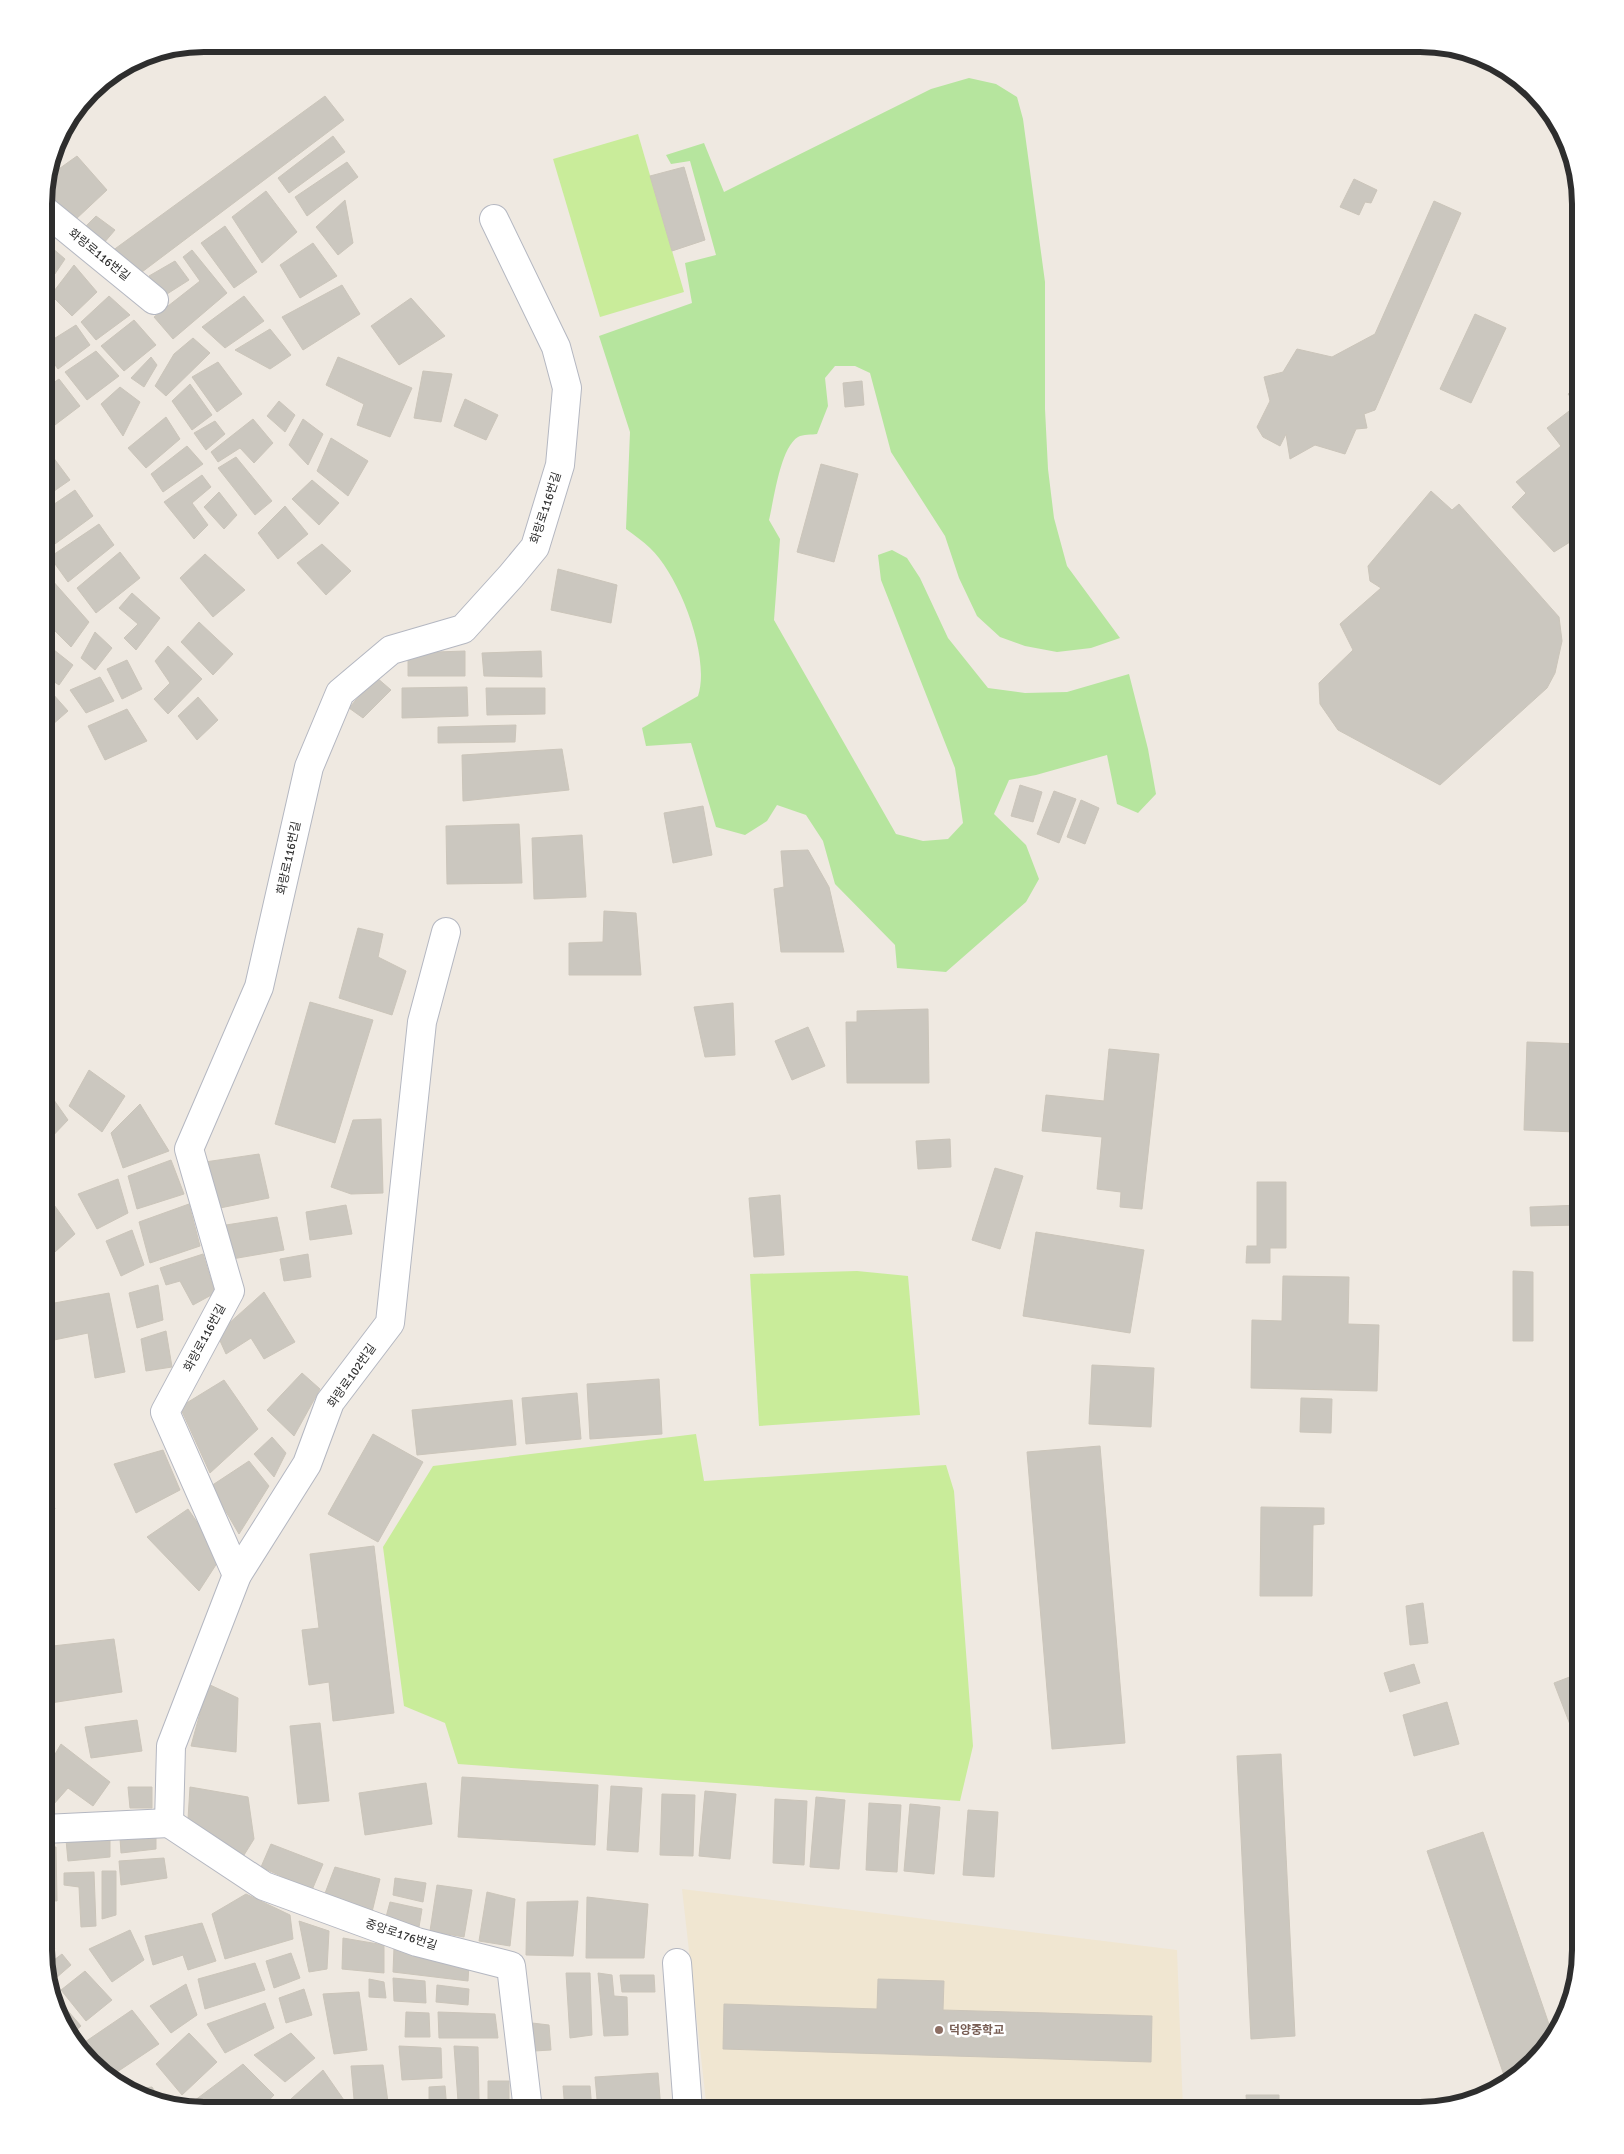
<svg xmlns="http://www.w3.org/2000/svg" width="1624" height="2154" font-family="Signika,'Noto Sans KR',sans-serif">
<style>
.education{fill:#f0e6d1}
.green{fill:#b6e59e}
.pitch{fill:#c9ec9a}
.building{fill:#cbc7bf;stroke:#cbc5ba}
.lines{fill:none;stroke-linecap:round;stroke-linejoin:round}
.minor-casing{stroke:#b4b7c1;stroke-width:30}
.minor{stroke:#fff;stroke-width:28}
.education-dot{fill:#8d6e63;stroke:#fff;stroke-width:2}
.labels{text-anchor:middle;dominant-baseline:central;stroke-width:5;stroke-linejoin:round;paint-order:stroke}
.street-label{font-size:12px;fill:#2e2e2e;stroke:#fff}
.education-label{font-size:12px;font-weight:bold;fill:#785e54;stroke:#fff;text-anchor:start}
.rim{fill:none;stroke:#2e2e2e;stroke-width:6}
</style>
<rect width="100%" height="100%" fill="#efe9e1"/>
<!-- education -->
<path class="education" d="M682,1889l495,61 6,160h-476z"/>
<!-- green -->
<path class="green" d="M969,78l27,6 21,13 6,22 22,163v127l3,60 6,49 13,48 53,72 -29,10 -34,4 -32,-6 -25,-9 -23,-21 -18,-38 -14,-42 -54,-84 -21,-79 -15,-7h-20l-10,12 3,28 -11,28c-5,1 -14,0 -19,3 -18,11 -24,63 -29,83l11,19 -6,81 122,214 27,7 25,-2 15,-16 -8,-55 -74,-188 -3,-25 14,-5 15,8 13,20 28,60 40,50 37,5 42,-1 62,-18 19,75 8,45 -18,19 -21,-9 -10,-49 -71,20 -27,5 -15,34 32,31 13,34 -13,23 -80,70 -49,-4 -2,-23 -60,-61 -12,-43 -17,-26 -29,-10 -10,16 -22,14 -29,-8 -25,-84 -45,3 -4,-18 56,-32c13,-39 -19,-121 -48,-148 -7,-7 -16,-13 -24,-19l4,-97 -31,-96 93,-33 -7,-40 31,-8 -26,-94 -19,3 -5,-9 38,-12 20,49 207,-103z"/>
<!-- pitch -->
<g class="pitch">
<path d="M638,134l46,158 -84,25 -47,-158z"/>
<path d="M857,1271l51,5 12,139 -161,11 -9,-152z"/>
<path d="M696,1434l8,47 242,-16 8,26 19,255 -13,55 -502,-37 -13,-41 -41,-17 -21,-159 50,-81z"/>
</g>
<!-- building -->
<g class="building">
<path d="M325,96l19,24 -206,155 -26,-24z"/>
<path d="M333,136l12,16 -56,41 -11,-15z"/>
<path d="M77,156l30,34 -32,30 -30,-28 4,-16z"/>
<path d="M347,162l11,15 -51,39 -12,-19z"/>
<path d="M684,167l21,73 -33,11 -22,-75z"/>
<path d="M1354,179l23,11 -6,13 -6,-1 -6,13 -19,-8z"/>
<path d="M266,191l31,41 -35,31 -30,-46z"/>
<path d="M345,200l8,43 -15,12 -22,-28z"/>
<path d="M1434,201l27,12 -86,197 -11,4 3,14 -11,1 -11,25 -30,-9 -25,14 -4,-25 -6,12 -17,-9 -6,-10 13,-26 -6,-24 19,-5 14,-23 35,8 43,-23z"/>
<path d="M96,216l19,14 -12,14 -20,-15z"/>
<path d="M225,226l32,46 -23,16 -33,-45z"/>
<path d="M44,241l21,18 -21,31z"/>
<path d="M313,243l24,33 -37,22 -20,-33z"/>
<path d="M192,250l35,43 -54,46 -19,-22 46,-36 -17,-24z"/>
<path d="M175,261l14,19 -22,14 -18,-18z"/>
<path d="M74,265l23,27 -25,24 -21,-21z"/>
<path d="M342,285l18,29 -57,36 -21,-33z"/>
<path d="M109,296l21,19 -34,25 -15,-18z"/>
<path d="M244,296l20,25 -39,27 -23,-21z"/>
<path d="M411,298l34,38 -46,29 -28,-39z"/>
<path d="M1475,314l31,14 -35,75 -31,-14z"/>
<path d="M44,316l9,10 -9,8z"/>
<path d="M134,320l22,25 -32,26 -23,-25z"/>
<path d="M76,325l14,20 -32,24 -14,-19v-5z"/>
<path d="M270,329l21,26 -21,14 -35,-19z"/>
<path d="M193,338l17,15 -44,43 -11,-10 19,-32z"/>
<path d="M96,351l23,25 -32,24 -22,-28z"/>
<path d="M151,357l6,8 -13,22 -13,-9z"/>
<path d="M338,357l74,31 -22,49 -33,-12 7,-21 -38,-19z"/>
<path d="M44,360l10,13 -10,7z"/>
<path d="M218,362l24,32 -25,18 -25,-35z"/>
<path d="M423,371l29,3 -11,48 -27,-4z"/>
<path d="M59,379l21,27 -33,25 -3,-4v-38z"/>
<path d="M862,381l2,24 -19,2 -2,-24z"/>
<path d="M190,384l22,31 -20,15 -20,-29z"/>
<path d="M1580,384v25l-12,-15z"/>
<path d="M120,387l20,15 -17,34 -22,-32z"/>
<path d="M465,399l33,16 -12,25 -32,-14z"/>
<path d="M279,401l16,14 -10,17 -18,-16z"/>
<path d="M1573,408l7,10v124h-10l-16,10 -42,-45 14,-14 -10,-11 45,-36 -14,-18z"/>
<path d="M166,417l14,22 -34,29 -18,-20z"/>
<path d="M253,419l20,24 -19,20 -14,-15 -22,14 -7,-10z"/>
<path d="M303,419l20,15 -15,31 -19,-20z"/>
<path d="M215,421l10,13 -19,16 -12,-17z"/>
<path d="M331,438l37,23 -20,35 -31,-25z"/>
<path d="M44,445l26,35 -26,18z"/>
<path d="M187,446l16,18 -40,28 -12,-18z"/>
<path d="M236,457l36,44 -17,14 -37,-47z"/>
<path d="M821,464l37,10 -24,88 -37,-10z"/>
<path d="M202,475l9,12 -19,16 16,22 -14,14 -30,-37z"/>
<path d="M312,480l27,23 -20,22 -27,-26z"/>
<path d="M75,490l18,26 -49,36v-41z"/>
<path d="M1431,491l21,19 7,-6 100,113 3,24 -7,32 -8,15 -107,97 -102,-55 -18,-26 -1,-21 34,-33 -13,-26 41,-36 -11,-7 -2,-15z"/>
<path d="M219,492l18,23 -13,14 -20,-22z"/>
<path d="M285,506l23,28 -30,25 -20,-26z"/>
<path d="M99,524l15,21 -46,37 -18,-25z"/>
<path d="M322,544l29,27 -25,24 -29,-32z"/>
<path d="M120,552l20,26 -44,35 -19,-25z"/>
<path d="M205,554l40,36 -32,27 -33,-39z"/>
<path d="M558,569l59,16 -6,38 -60,-13z"/>
<path d="M44,571l45,51 -18,25 -27,-27z"/>
<path d="M132,593l28,25 -24,32 -12,-12 14,-14 -19,-16z"/>
<path d="M199,622l34,32 -20,21 -32,-33z"/>
<path d="M95,632l17,16 -17,22 -14,-12z"/>
<path d="M44,642l29,23 -14,20 -15,-10z"/>
<path d="M168,646l34,33 -34,35 -14,-15 16,-16 -15,-22z"/>
<path d="M465,651v25h-57v-23z"/>
<path d="M541,651l1,26 -58,-1 -2,-23z"/>
<path d="M127,660l15,29 -20,10 -15,-30z"/>
<path d="M100,677l14,24 -28,12 -16,-23z"/>
<path d="M376,677l15,13 -28,28 -14,-10z"/>
<path d="M467,687l1,29 -66,2v-30z"/>
<path d="M486,688h59v26l-58,1z"/>
<path d="M52,693l16,18 -24,21v-32z"/>
<path d="M198,697l20,23 -21,20 -19,-24z"/>
<path d="M127,709l20,32 -42,19 -17,-34z"/>
<path d="M516,725l-1,17 -77,1v-16z"/>
<path d="M562,749l7,41 -106,11 -1,-46z"/>
<path d="M1020,785l22,7 -9,30 -22,-6z"/>
<path d="M1054,791l22,8 -17,44 -22,-9z"/>
<path d="M1081,800l18,8 -14,36 -18,-7z"/>
<path d="M703,806l9,49 -39,8 -9,-50z"/>
<path d="M519,824l3,59 -75,1 -1,-58z"/>
<path d="M582,835l4,62 -52,2 -2,-61z"/>
<path d="M808,850l21,37 15,65h-63l-7,-63 10,-2 -3,-36z"/>
<path d="M1576,856h4v39h-7z"/>
<path d="M604,911l32,2 5,62h-72v-32l34,-1z"/>
<path d="M358,928l25,6 -5,23 28,14 -14,44 -53,-17z"/>
<path d="M310,1002l63,18 -38,123 -60,-19z"/>
<path d="M733,1003l2,52 -30,2 -11,-50z"/>
<path d="M928,1009l1,74h-82l-1,-61h11v-11z"/>
<path d="M808,1027l17,39 -33,14 -17,-39z"/>
<path d="M1527,1042l52,2 -3,88 -52,-2z"/>
<path d="M1109,1049l50,5 -17,155 -22,-2 1,-15 -24,-3 5,-52 -60,-6 4,-36 58,6z"/>
<path d="M89,1070l36,26 -23,36 -33,-26z"/>
<path d="M44,1086l24,34 -24,25z"/>
<path d="M140,1104l29,47 -46,17 -12,-35z"/>
<path d="M381,1119l2,74 -32,1 -20,-7 22,-67z"/>
<path d="M950,1139l1,28 -33,2 -2,-28z"/>
<path d="M259,1154l10,44 -54,11 -10,-47z"/>
<path d="M171,1160l13,34 -47,15 -9,-33z"/>
<path d="M995,1168l28,8 -23,73 -28,-9z"/>
<path d="M118,1179l10,34 -31,16 -19,-35z"/>
<path d="M1257,1182h29v66h-16v15h-24l1,-17h10z"/>
<path d="M44,1191l31,43 -29,26 -2,-3z"/>
<path d="M780,1195l4,60 -30,2 -5,-59z"/>
<path d="M189,1204l11,42 -50,17 -11,-41z"/>
<path d="M346,1205l6,29 -42,6 -4,-28z"/>
<path d="M1580,1205v20l-49,1 -1,-19z"/>
<path d="M277,1217l7,33 -52,9 -6,-34z"/>
<path d="M132,1230l12,35 -23,11 -15,-35z"/>
<path d="M1036,1232l108,18 -14,83 -107,-17z"/>
<path d="M203,1254l12,39 -22,12 -13,-24 -14,4 -6,-17z"/>
<path d="M308,1254l3,23 -27,4 -4,-22z"/>
<path d="M1513,1271l20,1v69h-20z"/>
<path d="M1283,1276l66,1 -1,47 31,1 -2,66 -126,-3 1,-68 30,1z"/>
<path d="M158,1285l5,35 -26,8 -8,-35z"/>
<path d="M264,1292l31,50 -31,17 -13,-21 -25,16 -9,-20z"/>
<path d="M109,1293l16,79 -30,6 -7,-45 -34,7 -5,-36z"/>
<path d="M166,1331l6,36 -26,4 -5,-32z"/>
<path d="M1092,1365l62,3 -3,59 -62,-3z"/>
<path d="M302,1373l18,16 -26,47 -27,-26z"/>
<path d="M659,1379l3,55 -72,5 -3,-55z"/>
<path d="M224,1380l34,49 -48,44 -30,-66z"/>
<path d="M577,1393l4,46 -55,5 -4,-46z"/>
<path d="M1301,1398l31,1 -1,34 -31,-1z"/>
<path d="M512,1400l4,45 -99,10 -5,-45z"/>
<path d="M373,1434l50,28 -45,80 -50,-28z"/>
<path d="M272,1437l14,16 -12,24 -20,-23z"/>
<path d="M1100,1446l25,297 -73,6 -25,-297z"/>
<path d="M163,1450l17,40 -44,23 -22,-49z"/>
<path d="M249,1461l20,25 -30,48 -28,-48z"/>
<path d="M44,1475l11,34 -11,3z"/>
<path d="M1261,1507l63,1v16l-11,1 -1,71h-52z"/>
<path d="M188,1509l33,48 -22,34 -52,-54z"/>
<path d="M374,1546l20,167 -61,8 -4,-39 -20,3 -7,-55 17,-2 -9,-74z"/>
<path d="M1423,1603l5,40 -18,2 -4,-39z"/>
<path d="M114,1639l8,53 -78,12v-57z"/>
<path d="M1414,1664l6,19 -30,9 -6,-19z"/>
<path d="M1580,1673v66l-4,1 -22,-57z"/>
<path d="M208,1684l30,14 -2,54 -45,-6z"/>
<path d="M1447,1702l12,42 -45,12 -11,-41z"/>
<path d="M137,1720l5,31 -51,7 -6,-31z"/>
<path d="M320,1723l9,78 -31,3 -8,-78z"/>
<path d="M61,1744l49,38 -17,24 -25,-18 -15,17 -9,-6v-26z"/>
<path d="M1281,1754l14,282 -44,3 -14,-283z"/>
<path d="M462,1777l136,8 -3,60 -137,-8z"/>
<path d="M426,1783l6,41 -67,11 -6,-42z"/>
<path d="M611,1786l31,2 -4,64 -31,-2z"/>
<path d="M128,1787h24v21h-22z"/>
<path d="M190,1787l58,10 6,42 -10,16 -56,-36z"/>
<path d="M705,1791l31,3 -6,65 -31,-3z"/>
<path d="M662,1794l33,1 -2,61 -33,-1z"/>
<path d="M816,1797l29,3 -6,69 -29,-2z"/>
<path d="M775,1799l32,2 -3,64 -31,-2z"/>
<path d="M869,1803l32,2 -4,67 -31,-2z"/>
<path d="M910,1804l30,3 -6,67 -30,-3z"/>
<path d="M968,1810l30,2 -4,65 -31,-2z"/>
<path d="M1483,1832l70,204 -46,48 -80,-233z"/>
<path d="M156,1834v15l-35,4 -1,-15z"/>
<path d="M110,1838v19l-42,4 -2,-21z"/>
<path d="M271,1844l52,20 -11,26 -51,-23z"/>
<path d="M44,1847h12l1,54 -13,-1z"/>
<path d="M164,1858l3,20 -46,7 -2,-24z"/>
<path d="M335,1867l45,12 -8,33 -48,-16z"/>
<path d="M102,1871h14v44l-14,4z"/>
<path d="M94,1872l2,54 -15,1 -2,-40 -15,-2v-12z"/>
<path d="M395,1878l31,5 -3,19 -30,-7z"/>
<path d="M437,1885l35,5 -8,47 -34,-6z"/>
<path d="M487,1892l28,7 -5,47 -31,-5z"/>
<path d="M246,1894l44,21 3,24 -68,20 -13,-45z"/>
<path d="M587,1897l61,7 -4,54h-58z"/>
<path d="M578,1901l-5,55 -47,-1 1,-53z"/>
<path d="M390,1902l32,7 -3,18 -33,-10z"/>
<path d="M299,1921l30,10 -2,38 -18,3z"/>
<path d="M202,1923l14,38 -28,9 -5,-15 -30,10 -8,-29z"/>
<path d="M130,1930l14,30 -32,22 -23,-33z"/>
<path d="M343,1938l41,7v28l-42,-4z"/>
<path d="M44,1943l11,5 -10,13 -1,-11z"/>
<path d="M394,1948l75,16 -1,17 -75,-9z"/>
<path d="M291,1953l9,25 -26,10 -8,-27z"/>
<path d="M62,1954l9,11 -23,20 -2,-19z"/>
<path d="M255,1963l10,27 -60,19 -7,-30z"/>
<path d="M85,1971l27,29 -26,21 -25,-31z"/>
<path d="M566,1973h24l2,62 -22,3z"/>
<path d="M598,1973l14,2 2,21 13,1 1,38 -24,1z"/>
<path d="M620,1975h34l1,17h-33z"/>
<path d="M393,1978l32,3 1,22 -32,-2z"/>
<path d="M369,1979l15,3 2,16 -17,-1z"/>
<path d="M878,1979l66,2 -1,29 209,6 -1,46 -428,-13 1,-45 153,5z"/>
<path d="M186,1984l11,31 -26,18 -21,-27z"/>
<path d="M437,1985l32,4 -1,16 -32,-3z"/>
<path d="M304,1989l8,26 -26,8 -7,-25z"/>
<path d="M359,1992l8,58 -33,4 -11,-60z"/>
<path d="M55,1996l26,30 -12,10 -17,-38z"/>
<path d="M265,2003l9,25 -49,25 -18,-29z"/>
<path d="M132,2010l27,34 -48,32 -29,-32z"/>
<path d="M406,2012l23,1 1,24h-25z"/>
<path d="M438,2012l57,2 3,24h-59z"/>
<path d="M532,2023l17,2 2,25 -17,1z"/>
<path d="M189,2033l28,29 -35,33 -26,-31z"/>
<path d="M291,2033l24,25 -30,24 -31,-27z"/>
<path d="M399,2046l42,2 1,30 -40,2z"/>
<path d="M454,2046l24,1 1,53 -21,1z"/>
<path d="M243,2064l31,31 -14,15h-56l-10,-9z"/>
<path d="M383,2065l6,45h-34l-4,-44z"/>
<path d="M323,2070l23,33 -9,7h-36l-10,-11z"/>
<path d="M658,2073l3,37h-63l-3,-33z"/>
<path d="M488,2081h21v19l-21,-1z"/>
<path d="M445,2086l2,24h-18v-23z"/>
<path d="M563,2086h27l2,24h-27z"/>
<path d="M152,2087l7,11 -29,-8z"/>
<path d="M1246,2095h33v15h-32z"/>
</g>
<g class="lines">
<defs>
<g id="minor">
<path d="M44,210l110,90"/>
<path d="M237,1575l-72,-163 65,-121 -41,-142 70,-162 50,-220 31,-74 51,-43 72,-21 48,-53 24,-29 25,-82 7,-77 -11,-41 -62,-128"/>
<path d="M169,1823l2,-77 66,-171 70,-111 23,-62 60,-79 32,-301 24,-90"/>
<path d="M169,1823l95,63 153,56 94,24 17,144"/>
<path d="M44,1829l125,-6"/>
<path d="M677,1963l11,147"/>
</g>
</defs>
<!-- minor casing -->
<use href="#minor" class="minor-casing"/>
<!-- minor -->
<use href="#minor" class="minor"/>
</g>
<!-- markers -->
<circle class="education-dot" cx="939" cy="2030" r="5"/>
<g class="labels">
<!-- street labels -->
<g class="street-label">
<text transform="translate(99 255) rotate(39)">화랑로116번길</text>
<text transform="translate(546 508) rotate(-72)">화랑로116번길</text>
<text transform="translate(289 858) rotate(-78)">화랑로116번길</text>
<text transform="translate(205 1338) rotate(-62)">화랑로116번길</text>
<text transform="translate(352 1376) rotate(-55)">화랑로102번길</text>
<text transform="translate(401 1935) rotate(18)">중앙로176번길</text>
</g>
<!-- education labels -->
<g class="education-label">
<text x="949" y="2030">덕양중학교</text>
</g>
</g>
<!-- crop -->
<path d="M0 0H1624V2154H0ZM204 52H1420A152 152 0 0 1 1572 204V1950A152 152 0 0 1 1420 2102H204A152 152 0 0 1 52 1950V204A152 152 0 0 1 204 52Z" fill="#fff" fill-rule="evenodd"/>
<path class="rim" d="M204 52H1420A152 152 0 0 1 1572 204V1950A152 152 0 0 1 1420 2102H204A152 152 0 0 1 52 1950V204A152 152 0 0 1 204 52Z"/>
</svg>
